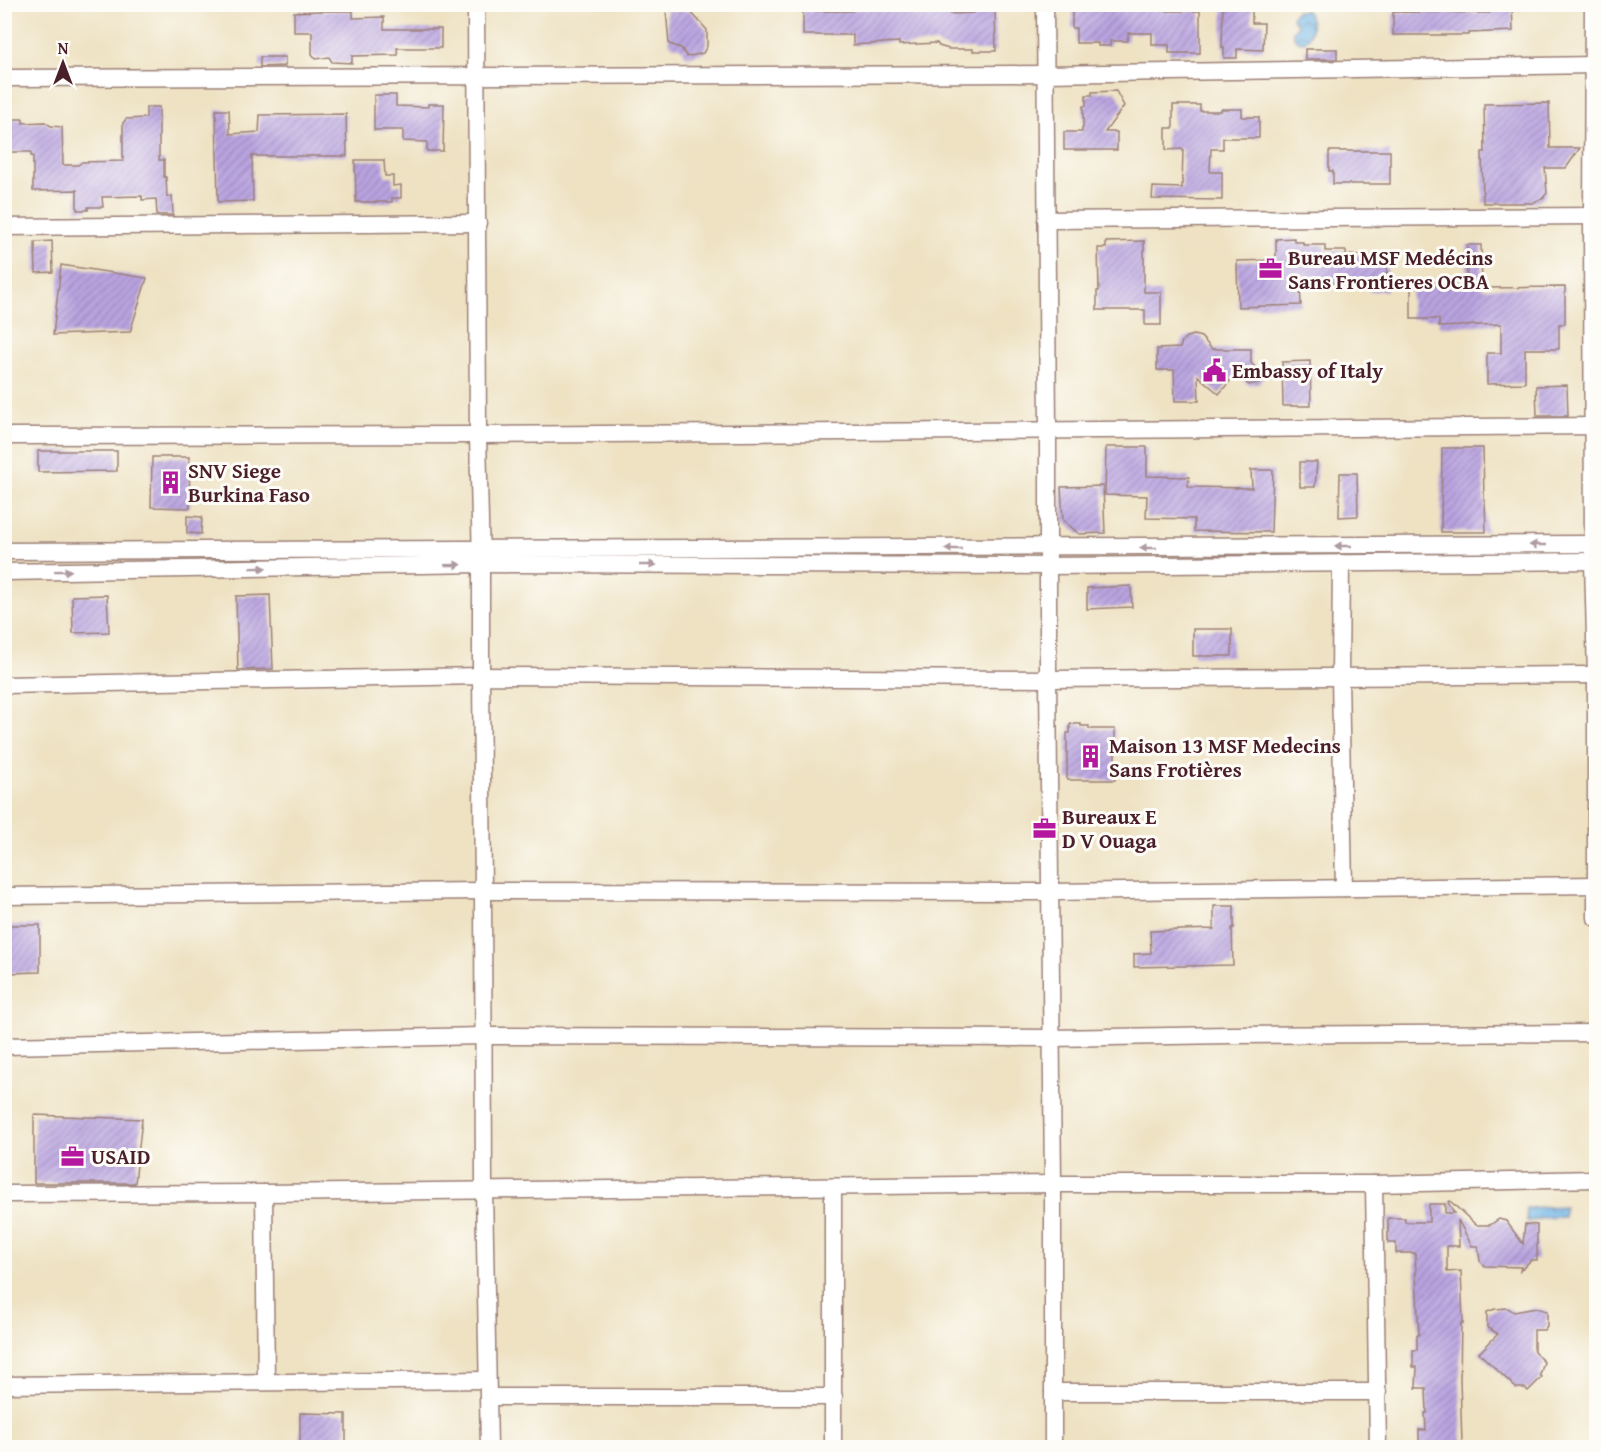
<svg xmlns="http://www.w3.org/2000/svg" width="1601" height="1452" font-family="'Gentium Book Plus',serif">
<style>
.water{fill:url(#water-waves);stroke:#5d6a88;stroke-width:1.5}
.building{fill:url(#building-hatch)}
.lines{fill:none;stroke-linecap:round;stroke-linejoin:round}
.minor-casing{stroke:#9c8077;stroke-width:19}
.minor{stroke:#fff;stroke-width:16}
.oneway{fill:#ae9aa0}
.labels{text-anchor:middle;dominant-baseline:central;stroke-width:6;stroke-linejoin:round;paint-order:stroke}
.poi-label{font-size:21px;font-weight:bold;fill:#4a1f2b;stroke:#fdfcf7;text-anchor:start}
</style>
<defs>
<pattern id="water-waves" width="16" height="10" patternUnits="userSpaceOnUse" patternTransform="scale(1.5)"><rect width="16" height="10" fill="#70b5e6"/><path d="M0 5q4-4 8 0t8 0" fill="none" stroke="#5e93bb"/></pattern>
<pattern id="building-hatch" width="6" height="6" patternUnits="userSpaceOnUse" patternTransform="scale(1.5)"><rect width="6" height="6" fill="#baa4e1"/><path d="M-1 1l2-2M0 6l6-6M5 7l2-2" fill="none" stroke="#9985b7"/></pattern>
</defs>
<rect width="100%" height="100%" fill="#fdfcf7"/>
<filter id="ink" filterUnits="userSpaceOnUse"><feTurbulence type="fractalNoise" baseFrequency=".0167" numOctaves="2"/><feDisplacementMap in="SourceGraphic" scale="12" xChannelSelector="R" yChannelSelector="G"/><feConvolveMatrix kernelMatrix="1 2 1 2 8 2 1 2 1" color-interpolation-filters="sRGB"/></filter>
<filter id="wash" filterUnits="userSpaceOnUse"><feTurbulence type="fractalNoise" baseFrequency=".008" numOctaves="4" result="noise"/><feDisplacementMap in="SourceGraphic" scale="24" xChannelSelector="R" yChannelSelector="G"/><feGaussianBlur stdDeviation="1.35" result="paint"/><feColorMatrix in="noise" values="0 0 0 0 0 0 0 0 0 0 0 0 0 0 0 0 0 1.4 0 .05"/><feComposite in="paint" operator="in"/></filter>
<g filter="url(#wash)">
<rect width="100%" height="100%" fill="#eee2c3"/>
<!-- water -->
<g class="water">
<path d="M1297,10l3,2 5,-2c8,7 9,25 -1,32 -7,0 -11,-4 -11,-11l5,-6 -6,-7 1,-3z"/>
<path d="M1564,1206v11l-25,1v2l-12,1 -1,-13z"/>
</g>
<g id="blocks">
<!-- building -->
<g class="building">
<path d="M1489,4h23l1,27 -44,2v2h-76v-23l97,1z"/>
<path d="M1223,5h29v18h12l-1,27 -26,-1v9h-13v-11h-2z"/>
<path d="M950,6v8l23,-1v-2h22l1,40h-23v-2h-24l-10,-3 -2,-3 -38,2v-3l-46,3v-10h-50v-24h49v-2l38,-2v2z"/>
<path d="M1072,6h64v2h31v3h33v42h-31v-8h-17v-12h-24v8h-18v5h-12v-3h-22v-15h-4z"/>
<path d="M666,10l24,1 17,19v16l-4,7 -16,4 -6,-9 -12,-4z"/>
<path d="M321,11h32v7l31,-1v12h57v19h-44l1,7 -46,1v7l-20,-1 -3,-5 -13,2 -4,-5v-22h-18v-20z"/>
<rect x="1305" y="49" width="32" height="10"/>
<path d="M260,57h25v9l-25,1z"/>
<path d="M1116,91l8,15 -19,26h12v18h-53v-18h18v-4h1v-22h3v-11h6v-3z"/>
<path d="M374,95h22v11l32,1v-3h16l-1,47h-16v-9l-24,-1v-11h-29z"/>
<path d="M1549,103l1,45h30l-14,20h-21l2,25 -4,5 -11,5h-49l-1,-51h3l-1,-48z"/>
<path d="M1173,105h27v6h21v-2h21v8h17v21h-36v11h-12l-1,23h12v28l-70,-1 1,-12 29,1 1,-39 -17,1v-22h7z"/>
<path d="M146,107h13v53h5v17h2l1,20 5,-1 1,19h-16l-1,-16 -14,1v-4l-40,1 1,10h-15v3h-11v-20l-44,1v-35h-2v-4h-27v-29l4,-4h15v4l22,-1 6,4 11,1 1,38h15l4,-3 41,-1v-38l3,-4 20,-1z"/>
<path d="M216,110h13l1,24 29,-2 1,-17 86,-1 1,42h-95l1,45 -35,1z"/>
<path d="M1329,151h61v33h-57v-13h-4z"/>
<path d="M355,160h29l1,16h8v10l8,-1v13h-9v4h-36z"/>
<path d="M1294,238v4h9v3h22v6h21v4l41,1v35h-18v-6h-18v-2h-51l1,22 -63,2 -1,-46 39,-1v-21z"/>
<path d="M52,241l1,31 -17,1 -1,-31z"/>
<path d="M1144,241v51h17v33h-16v-15h-48v-19h2l-1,-43h8v-6z"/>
<path d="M1467,245h14l1,43 83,-1v37h-6v25h-34v34l-38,1v-31h14v-29l-62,3v-8h-28v-37h56z"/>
<path d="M61,265l86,13 -17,54 -77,3z"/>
<path d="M1194,335l7,2 11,12h39v14l10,10 2,5 -4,5 -10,2 -13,-11 -17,20 -21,-18 1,25h-24l-1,-31h-17v-21l23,-1 2,-7 4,-4z"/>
<path d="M1310,361l1,45h-28l-1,-44z"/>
<path d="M1567,385l1,31h-31l-1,-30z"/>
<path d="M1106,447h41v29l42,1 -1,10 64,1 -1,-18h22l-2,62 -77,-1v-12l-48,-1 1,-22 -42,-1z"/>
<path d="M1442,448h41l1,52h1l1,32h-45z"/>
<path d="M38,451h79v20l-79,1z"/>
<path d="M152,457h37l1,51 -39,-1z"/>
<path d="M1300,462h17l-2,25h-15z"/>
<path d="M1340,473h17l1,43 -19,1z"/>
<path d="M1103,486l2,47 -26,1 -16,-14 -2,-33z"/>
<path d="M187,516l15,1 -1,17 -14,-1z"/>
<path d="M1131,586l1,21 -45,2v-21z"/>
<path d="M107,595l2,37 -36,1 -1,-37z"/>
<path d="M270,595l3,74 -35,1 -2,-74z"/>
<rect x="1193" y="629" width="39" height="27"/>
<path d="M1070,724h11v2h8v3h26v51h-48v-47h3z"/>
<path d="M1214,906h20v22h-2l1,37 -99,2v-13l17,-1 -1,-22 64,-2z"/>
<path d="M9,925h31v47l-31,1z"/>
<path d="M34,1115l108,4 -7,64h-101z"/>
<path d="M1450,1201l26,24h14l9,-6 7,2 17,23 2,-20 12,1v35h-6l-11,11 1,-4 -36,-1 -5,-5 -2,-15h-6l-14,-26 1,26h-12v26l14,-1 2,52h-2l-1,57 2,64 -43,1v-15h7l-1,-17h2l-1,-25h-10l1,-21h-4v-17h4v-15h2l-4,-82h-19v-10h-8v-25h17v4h24v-18h16v9h9l-6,-11z"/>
<path d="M1508,1308l6,4 22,-4 11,3v15l-3,4h-10v22l10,10 -4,13 2,2 -14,14 -3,-3h-9l-37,-35 19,-19 -11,-7v-15l8,-3z"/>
<path d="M300,1413l46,1v34h-46z"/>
</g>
</g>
</g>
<g filter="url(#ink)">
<use href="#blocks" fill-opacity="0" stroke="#9c8077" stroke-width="1.5"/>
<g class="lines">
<defs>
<g id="minor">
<path d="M476,4l2,431 3,129v112l2,215 1,299 5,258"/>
<path d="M1045,4l3,427v248l5,505v264"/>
<path d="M1593,4l-1,212 1,345 3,114v243"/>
<path d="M4,78l1041,-4 551,-9"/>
<path d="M1046,220l550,-4"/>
<path d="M4,227l474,-4"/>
<path d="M4,436l474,-1 1118,-9"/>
<path d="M4,551c531,-3 1062,-1 1592,-7"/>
<path d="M1341,563l-1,113 4,212"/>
<path d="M4,572l477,-8 567,2 548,-5"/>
<path d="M4,685l477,-9 567,3 548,-4"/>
<path d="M4,896l479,-5 567,1 546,-7"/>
<path d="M4,1046l479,-10 568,2 178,-3 367,-2"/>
<path d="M1374,1184l4,264"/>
<path d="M833,1187v261"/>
<path d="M264,1193l2,189"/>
<path d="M4,1194l260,-1 789,-9h321l222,-5"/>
<path d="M4,1385l483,-5"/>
<path d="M1053,1392h325"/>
<path d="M488,1397h346"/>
</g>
</defs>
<!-- minor casing -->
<use href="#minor" class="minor-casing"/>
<!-- minor -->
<use href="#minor" class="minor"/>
</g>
<!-- one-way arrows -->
<defs><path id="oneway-solid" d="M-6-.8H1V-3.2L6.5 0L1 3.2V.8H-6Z" transform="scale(1.5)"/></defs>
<g class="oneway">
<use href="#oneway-solid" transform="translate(1538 545) rotate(180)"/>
<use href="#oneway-solid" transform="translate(1343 546) rotate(180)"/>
<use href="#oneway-solid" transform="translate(1148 548) rotate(180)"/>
<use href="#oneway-solid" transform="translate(953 549) rotate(-180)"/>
<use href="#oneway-solid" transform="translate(453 565) rotate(-1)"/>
<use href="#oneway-solid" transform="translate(648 565)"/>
<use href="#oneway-solid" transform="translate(258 568) rotate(-1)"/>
<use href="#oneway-solid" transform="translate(63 571) rotate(-1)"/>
</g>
</g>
<!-- icons -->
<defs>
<symbol id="office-bare" viewBox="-9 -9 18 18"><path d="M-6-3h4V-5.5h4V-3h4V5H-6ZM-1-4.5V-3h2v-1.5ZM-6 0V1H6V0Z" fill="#b5179e" stroke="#fdfcf7" stroke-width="2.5" paint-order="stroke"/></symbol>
<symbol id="civic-bare" viewBox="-9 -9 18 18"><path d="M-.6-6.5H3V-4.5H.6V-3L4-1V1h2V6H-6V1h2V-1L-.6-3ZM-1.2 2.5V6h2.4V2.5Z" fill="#b5179e" stroke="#fdfcf7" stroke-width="2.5" paint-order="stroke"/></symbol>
<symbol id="building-bare" viewBox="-9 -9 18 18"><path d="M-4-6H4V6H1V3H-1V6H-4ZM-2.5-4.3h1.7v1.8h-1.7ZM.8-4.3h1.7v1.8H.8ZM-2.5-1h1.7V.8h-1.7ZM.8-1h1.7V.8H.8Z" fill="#b5179e" stroke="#fdfcf7" stroke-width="2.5" paint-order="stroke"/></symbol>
</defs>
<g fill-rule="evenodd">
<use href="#office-bare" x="1254" y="252" width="33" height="33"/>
<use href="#civic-bare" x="1198" y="354" width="33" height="33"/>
<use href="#building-bare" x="154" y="466" width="33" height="33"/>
<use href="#building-bare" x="1074" y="740" width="33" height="33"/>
<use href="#office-bare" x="1028" y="812" width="33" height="33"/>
<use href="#office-bare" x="56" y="1140" width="33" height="33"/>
</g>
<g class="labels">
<!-- poi labels -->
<g class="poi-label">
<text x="1288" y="257">Bureau MSF Medécins<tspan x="1288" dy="24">Sans Frontieres OCBA</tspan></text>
<text x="1232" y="370">Embassy of Italy</text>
<text x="188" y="470">SNV Siege<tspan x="188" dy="24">Burkina Faso</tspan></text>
<text x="1109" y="745">Maison 13 MSF Medecins<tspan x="1109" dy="24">Sans Frotières</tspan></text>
<text x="1062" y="816">Bureaux E<tspan x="1062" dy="24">D V Ouaga</tspan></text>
<text x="91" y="1156">USAID</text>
</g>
</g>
<!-- margin -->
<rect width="1601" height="1452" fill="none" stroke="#fdfcf7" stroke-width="24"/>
<!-- north arrow -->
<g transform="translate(63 63)" stroke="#fdfcf7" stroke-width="4.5" paint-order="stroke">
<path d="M0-4.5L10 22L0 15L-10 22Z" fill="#4a1f2b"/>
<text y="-9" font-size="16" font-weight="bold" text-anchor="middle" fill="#4a1f2b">N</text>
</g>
</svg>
